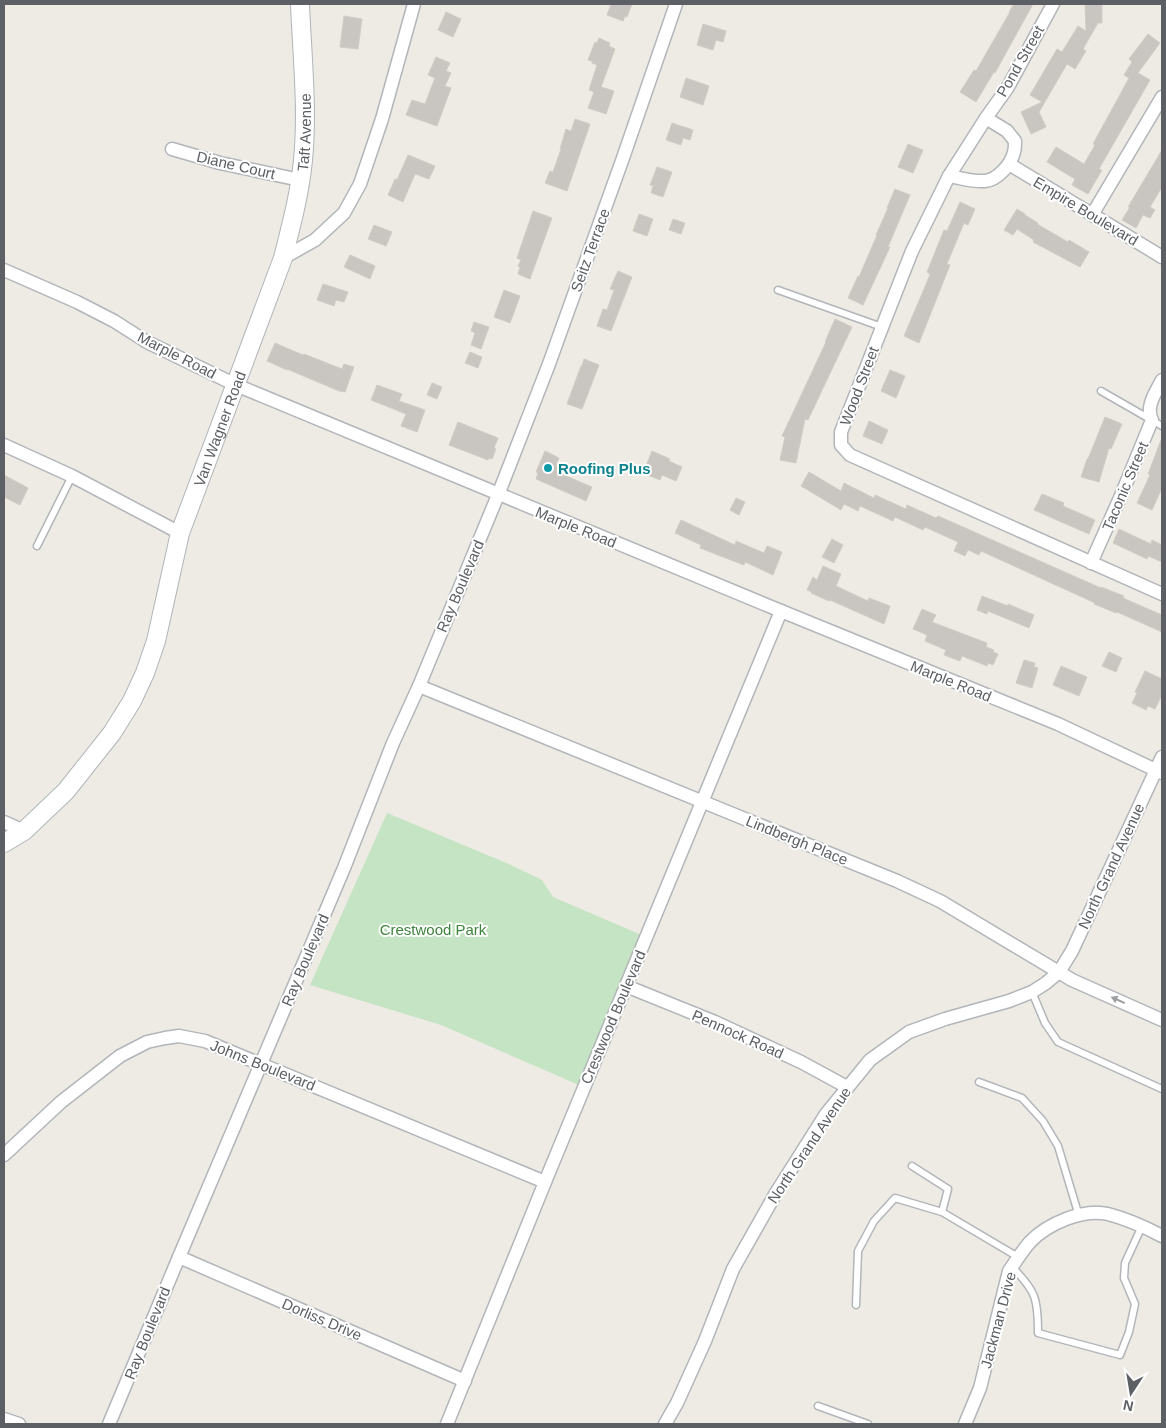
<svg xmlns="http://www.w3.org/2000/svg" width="1166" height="1428" font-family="Helvetica,sans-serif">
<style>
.green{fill:#c5e4c3}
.building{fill:#c9c6c2;stroke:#d2ccc3}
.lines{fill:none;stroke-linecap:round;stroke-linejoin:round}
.lane-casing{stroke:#b2b5b9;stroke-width:9}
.street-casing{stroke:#b2b5b9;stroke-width:15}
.secondary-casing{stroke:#b1b4b8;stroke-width:20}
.lane{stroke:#fff;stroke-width:6}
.street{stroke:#fff;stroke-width:12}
.secondary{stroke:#fff;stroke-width:18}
.oneway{fill:#9da0a2}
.culture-dot{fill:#0f9aa8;stroke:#fff;stroke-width:2}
.labels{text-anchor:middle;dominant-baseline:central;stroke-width:4;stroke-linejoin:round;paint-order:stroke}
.street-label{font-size:15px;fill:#5c6064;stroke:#fff}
.culture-label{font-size:15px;font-weight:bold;fill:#0d838f;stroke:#fff;text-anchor:start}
.park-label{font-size:15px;fill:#3d843c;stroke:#fff}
</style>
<rect width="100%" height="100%" fill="#eeebe5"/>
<!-- green -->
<path class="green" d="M387,813l124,52 31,15 11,17 91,39 -65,149 -138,-60 -131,-40z"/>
<!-- building -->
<g class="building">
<path d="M611,4h21l-5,13 -2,-1 -2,5 -16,-6z"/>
<path d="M1014,4h19l-38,69 -1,-1 -18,30 -16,-10 14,-22 2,1 34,-59h-1z"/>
<path d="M1085,4h17v19h-4l-15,26 3,2 -11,18 -8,-5 -28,48 7,15 -15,7 -10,-22 21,-10 -12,-7 27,-46 5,3 16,-26 8,5z"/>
<path d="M446,12l15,7 -8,18 -15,-7z"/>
<path d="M344,16l18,3 -4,30 -18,-2z"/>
<path d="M703,24l23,7 -3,11 -7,-2 -3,10 -16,-5z"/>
<path d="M1148,34l12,9 -22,30 12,7 -51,89 3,1 -14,24 -16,-9 3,-6 -28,-17 9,-15 28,17 11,-19 -2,-1 36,-66 -5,-3 8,-13 -3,-3z"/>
<path d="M599,38l11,5 -1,3 6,3 -14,38 13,4 -8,23 -18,-6 6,-16 -5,-2 8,-25 -5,-2v-2l-4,-1 7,-18 2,1z"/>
<path d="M436,57l14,6 -4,8 5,2 -6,13 6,2 -14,38 -31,-11 6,-15 13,4 10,-26 -7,-3z"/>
<path d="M686,78l23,8 -6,19 -23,-8z"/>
<path d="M575,119l15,5 -23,67 -22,-8 5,-12 3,1 8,-23h-1l6,-20 5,2z"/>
<path d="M672,123l21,7 -3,10 -7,-2 -2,7 -15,-5z"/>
<path d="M908,144l15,6 -10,23 -15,-6z"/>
<path d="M1162,150v37l-12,20 5,3 -5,8 -7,-3 -7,13 -14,-8 8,-13h-2z"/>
<path d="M408,155l27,11 -6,13 -14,-5 -12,28 -15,-7 7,-16 2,1z"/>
<path d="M657,167l15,5 -9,25 -12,-4 2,-7 -3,-1z"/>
<path d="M895,189l15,6 -22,52h2l-27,58 -15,-7 10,-22 1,1 18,-42h-1l12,-27h-1z"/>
<path d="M960,202l15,7 -7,16 -4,-2 -17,41 3,1 -31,78 -15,-7 23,-54 3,-8 -3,-2 17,-42 3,1z"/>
<path d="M1017,209l8,5v1l13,8 -1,1 31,18 1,-2 20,12 -9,15 -47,-25 1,-2 -17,-11 -4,6 -9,-5z"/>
<path d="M533,211l19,7 -22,61 -12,-5 2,-7 -2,-1 3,-6 -4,-2z"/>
<path d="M639,214l14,5 -6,17 -14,-5z"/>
<path d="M673,219l12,4 -4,11 -12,-4z"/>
<path d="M374,225l18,7 -6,14 -18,-7z"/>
<path d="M350,255l25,11 -5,13 -26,-12z"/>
<path d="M618,271l14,6 -21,54 -14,-5 6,-17 4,1 7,-20 -4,-1z"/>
<path d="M323,284l25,8 -4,10 -8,-2 -2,6 -17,-6z"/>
<path d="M504,290l16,6 -10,27 -16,-6z"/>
<path d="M835,319l17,8 -44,93 -3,-1 -9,44 -16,-3 5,-23 -3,-1 44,-94h-1z"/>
<path d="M474,322l15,5 -8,22 -10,-4 4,-12 -4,-2z"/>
<path d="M275,343l28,12 1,-1 38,15 2,-5 10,3 -9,25 -6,-1 -52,-22v1l-20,-9z"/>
<path d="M470,352l12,5 -4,11 -13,-5z"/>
<path d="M584,359l15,6 -17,44 -15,-5 14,-38h1z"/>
<path d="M890,370l15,6 -9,22 -15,-7z"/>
<path d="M432,383l10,4 -5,12 -10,-4z"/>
<path d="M377,385l25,9 -3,7 26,9 -8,22 -16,-6 5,-12 -35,-14z"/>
<path d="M1105,417l17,7 -11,25 -2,-1 -10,34 -18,-5 6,-18h1z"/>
<path d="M869,421l19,9 -6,14 -19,-8z"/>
<path d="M458,422l40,16 -4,10 2,1 -4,10 -3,-1 -1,2 -39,-15z"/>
<path d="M1161,440h1v48l-10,22 -15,-7 13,-28 -2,-1z"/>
<path d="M545,451l14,7 -3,7 4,2 -3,5 35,15 -6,14 -50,-22 2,-6 -2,-1z"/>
<path d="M652,451l18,8 -1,2 13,6 -6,14 -14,-6 -2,5 -17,-7z"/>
<path d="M809,472l32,19 3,-8 30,15 1,-3 31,14 1,-4 29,13 2,-2 163,72v-1l23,9 -1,2 39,17v17l-45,-20 -1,1 -22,-9 1,-1 -114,-52 -2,4 -11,-5 -3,6 -11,-5 4,-9 -33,-15 -2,3 -28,-13 -2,4 -33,-15 -2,5 -14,-7 -3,6 -40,-24z"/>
<path d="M4,475l24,13 -8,17 -16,-8z"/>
<path d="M1042,494l22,9 -1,3 32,14 -6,14 -55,-24z"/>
<path d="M736,498l9,4 -6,13 -9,-5z"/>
<path d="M681,520l54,25 1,-4 28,12 3,-7 15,6 -9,23 -28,-13 -1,3 -26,-10 -18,-7 1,-3 -26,-12z"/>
<path d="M1119,529l32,15 1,-4 10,5v17l-14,-6 -1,3 -34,-16z"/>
<path d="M832,539l11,6 -9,18 -12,-6z"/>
<path d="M823,566l18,8 -5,12 32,15 1,-3 21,8 -6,18 -54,-24 -1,1 -18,-8 1,-1 -5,-2 6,-13 4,3z"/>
<path d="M982,596l26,10v-2l26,11 -5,13 -41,-17 -1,3 -10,-4z"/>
<path d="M922,609l14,6 -4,7 55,21 -1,4 8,3 -1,2 5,2 -5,11 -5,-2 -1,3 -25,-10 -2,5 -16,-6 2,-5 -21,-9 2,-6 -14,-6z"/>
<path d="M1109,652l13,6 -6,14 -14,-6z"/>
<path d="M1024,660l11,3 -1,4 4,1 -6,20 -16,-5z"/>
<path d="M1061,666l26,11 -8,19 -26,-11z"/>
<path d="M1145,671l17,8v16l-7,14 -7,-3 -2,4 -14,-7 5,-10 -2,-1z"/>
</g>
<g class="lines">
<defs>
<g id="lane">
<path d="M778,290l104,37"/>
<path d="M1101,391l61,35"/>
<path d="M37,546l35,-70"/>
<path d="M1032,992l13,31 13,19 104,47"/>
<path d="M979,1082l43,16 21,23 15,25 21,70"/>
<path d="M912,1166l36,23 -6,23"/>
<path d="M1012,1267c24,24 26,32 26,66l82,22 9,-23 6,-28 -11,-26 1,-15 17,-37"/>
<path d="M856,1305l2,-54 16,-30 21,-23 47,14 76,45"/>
<path d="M818,1406l50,18"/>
</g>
<g id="street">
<path d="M1053,4l-45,83 -22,31 -37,58 -37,75 -71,181v13l9,10 312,139"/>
<path d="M172,149l48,14 80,17"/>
<path d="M1009,164l153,93"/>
<path d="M949,176c12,2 24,6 36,5 12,-1 26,-16 29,-29 1,-3 1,-8 1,-11l-8,-10 -21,-13"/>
<path d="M1092,215l70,-118"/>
<path d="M283,258l32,-18 29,-27 16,-29 22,-65 32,-115"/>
<path d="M4,270l73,32 37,19 33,21 89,43 545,226 277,113 104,49"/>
<path d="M4,445l68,31 108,57"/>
<path d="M1091,563l29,-65 32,-78c-7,-13 4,-28 10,-40"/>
<path d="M419,686l478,195 43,20 132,79 90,40"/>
<path d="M4,822l20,9"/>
<path d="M626,986l89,36 86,40 46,25"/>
<path d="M4,1155l57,-53 59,-46 27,-14 18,-4 14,-2 26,5 340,141"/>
<path d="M179,1257l286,124"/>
<path d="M4,1419l15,5"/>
<path d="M109,1424l70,-167 165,-389 49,-125 26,-57 79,-191 51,-131 74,-206 53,-154"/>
<path d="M447,1424l98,-242 236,-571"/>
<path d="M665,1424l12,-21 28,-62 28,-72 43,-76 50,-79 44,-54 39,-28 36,-13 64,-18 23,-9 14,-9 13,-11 13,-21 90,-194"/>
<path d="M965,1424l15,-36 29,-117c7,-10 13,-20 21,-29 17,-18 53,-34 78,-28 19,5 37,13 54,22"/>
</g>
<g id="secondary">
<path id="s1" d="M4,843l20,-12 42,-40 46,-58 20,-32 13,-28 11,-32 24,-108 103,-275c8,-32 17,-65 20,-98 5,-50 -1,-106 -3,-156"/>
</g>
</defs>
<!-- lane casing -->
<use href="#lane" class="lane-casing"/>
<!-- street casing -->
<use href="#street" class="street-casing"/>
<!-- secondary casing -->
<use href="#secondary" class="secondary-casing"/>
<!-- lane -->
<use href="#lane" class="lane"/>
<!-- street -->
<use href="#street" class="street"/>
<!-- secondary -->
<use href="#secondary" class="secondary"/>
</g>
<!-- one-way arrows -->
<defs><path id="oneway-solid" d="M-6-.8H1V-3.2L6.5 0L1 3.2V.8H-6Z" transform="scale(1.25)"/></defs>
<use class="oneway" href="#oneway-solid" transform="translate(1118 1000) rotate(-156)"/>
<!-- markers -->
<circle class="culture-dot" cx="548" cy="468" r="5"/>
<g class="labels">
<!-- street labels -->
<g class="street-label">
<text transform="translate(1020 61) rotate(-60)">Pond Street</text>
<text stroke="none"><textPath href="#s1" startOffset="790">Taft Avenue</textPath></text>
<text transform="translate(236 165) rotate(13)">Diane Court</text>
<text transform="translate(1086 211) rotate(31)">Empire Boulevard</text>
<text transform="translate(590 250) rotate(-70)">Seitz Terrace</text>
<text transform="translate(177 355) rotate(27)">Marple Road</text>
<text transform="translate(859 386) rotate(-69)">Wood Street</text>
<text stroke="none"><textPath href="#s1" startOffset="480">Van Wagner Road</textPath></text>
<text transform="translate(1125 486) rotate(-67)">Taconic Street</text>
<text transform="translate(576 527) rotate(22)">Marple Road</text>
<text transform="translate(460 586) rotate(-67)">Ray Boulevard</text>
<text transform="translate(951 681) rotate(22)">Marple Road</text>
<text transform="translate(797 840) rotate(22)">Lindbergh Place</text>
<text transform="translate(1111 866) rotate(-65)">North Grand Avenue</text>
<text transform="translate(305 960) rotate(-67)">Ray Boulevard</text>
<text transform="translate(613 1017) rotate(-67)">Crestwood Boulevard</text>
<text transform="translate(738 1034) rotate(24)">Pennock Road</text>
<text transform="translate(263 1065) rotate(22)">Johns Boulevard</text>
<text transform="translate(809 1145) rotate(-56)">North Grand Avenue</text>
<text transform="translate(322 1319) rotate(23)">Dorliss Drive</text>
<text transform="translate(998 1320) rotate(-75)">Jackman Drive</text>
<text transform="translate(147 1333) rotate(-68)">Ray Boulevard</text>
</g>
<!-- culture labels -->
<g class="culture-label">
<text x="558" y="468">Roofing Plus</text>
</g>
<!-- park labels -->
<g class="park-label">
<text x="433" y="929">Crestwood Park</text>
</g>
</g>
<!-- border -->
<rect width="1166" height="1428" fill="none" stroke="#5c6064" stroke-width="10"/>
<!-- north arrow -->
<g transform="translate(1131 1393) rotate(192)" stroke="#ffffff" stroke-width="4" paint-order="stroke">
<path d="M0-4L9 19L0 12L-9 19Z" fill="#5c6064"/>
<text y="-8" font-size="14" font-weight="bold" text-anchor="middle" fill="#5c6064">N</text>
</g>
</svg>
